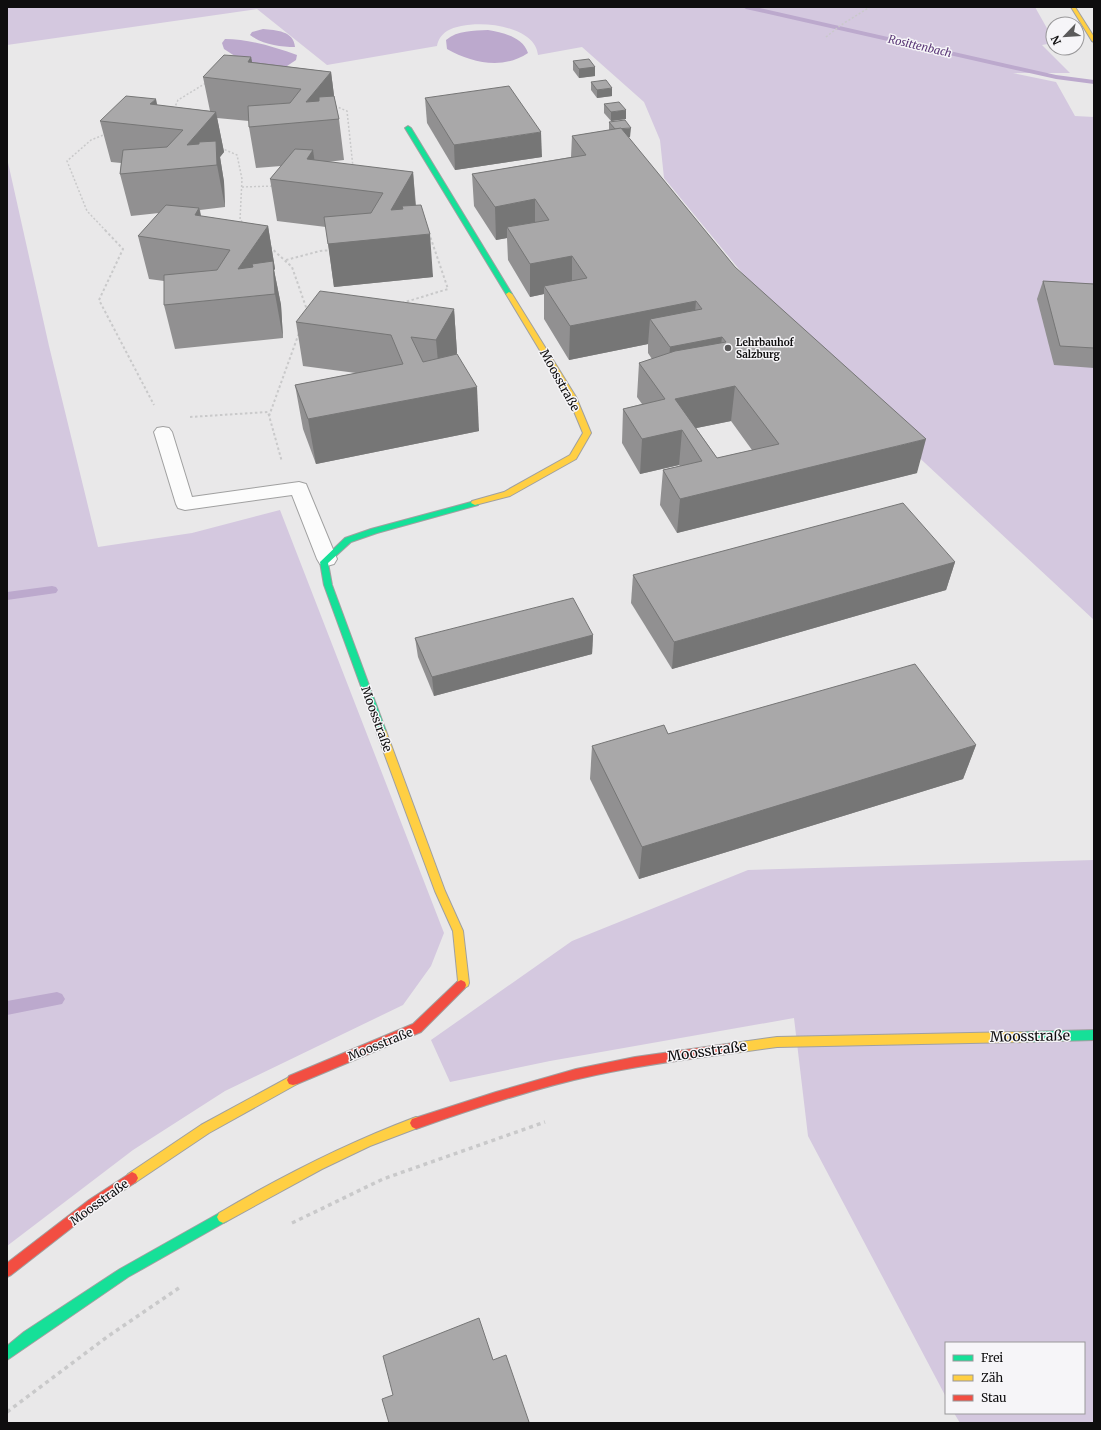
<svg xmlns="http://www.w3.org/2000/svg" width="1101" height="1430" font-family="Merriweather,serif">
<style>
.green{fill:#d4c8df}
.water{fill:#bca9cd}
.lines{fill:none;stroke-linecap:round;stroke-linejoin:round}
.stream{fill:#bca9cd;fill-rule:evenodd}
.lane-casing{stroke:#a0a0a0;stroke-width:2}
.fast-casing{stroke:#a0a0a0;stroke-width:2}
.slow-casing{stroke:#a0a0a0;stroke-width:2}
.jam-casing{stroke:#a0a0a0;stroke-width:2}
.path-far2{stroke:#c9c9ca;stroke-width:1.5;stroke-dasharray:2 2;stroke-linecap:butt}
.path-far1{stroke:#c9c9ca;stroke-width:2;stroke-dasharray:2.5 2.5;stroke-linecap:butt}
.path{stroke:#c9c9ca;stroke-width:3.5;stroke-dasharray:4 4;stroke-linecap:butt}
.lane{fill:#fcfcfc;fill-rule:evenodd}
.fast{fill:#16e098;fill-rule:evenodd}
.slow{fill:#ffcf43;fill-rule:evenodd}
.jam{fill:#f24e42;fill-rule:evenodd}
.wall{fill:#919091;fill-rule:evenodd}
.shaded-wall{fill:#767676}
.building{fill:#a9a8a9;stroke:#767676;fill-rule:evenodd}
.poi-dot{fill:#5b5a5b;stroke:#f6f5f8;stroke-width:1.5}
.labels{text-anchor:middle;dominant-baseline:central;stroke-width:3;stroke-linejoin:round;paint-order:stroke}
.far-poi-label{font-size:10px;font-weight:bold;fill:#0e0d0e;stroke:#f6f5f8;text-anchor:start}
.far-water-label{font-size:11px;font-style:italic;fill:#593676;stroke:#f6f5f8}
.street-label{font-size:12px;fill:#0e0d0e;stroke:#f6f5f8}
.near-street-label{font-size:14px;fill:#0e0d0e;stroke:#f6f5f8}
</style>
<rect width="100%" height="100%" fill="#e9e8e9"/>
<!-- green -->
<g class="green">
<path d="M7,7h1028l18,32v4l-11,2 28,28h-57l43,9 19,34 19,1v503l-281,-261 -149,-181 -4,-38 -16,-38 -62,-55 -44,8c-3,-32 -69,-37 -91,-24 -6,4 -9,9 -10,15l-110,19 -70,-56 -250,36z"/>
<path d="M7,158l42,188 49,201 94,-14 88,-23 164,423 -13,33 -28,39 -178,86 -92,59 -126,96z"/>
<path d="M1094,860v563h-134l-6,-10h130v-70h-138v54l-138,-261 -14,-118 -244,43 -100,21 -19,-42 141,-99 176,-71z"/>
</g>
<!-- water -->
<g class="water">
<path d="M263,29c13,1 31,2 32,18 -15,0 -33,-3 -45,-12l2,-3z"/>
<path d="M488,30c16,3 35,7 40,23 -25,17 -56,10 -81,-4l-1,-9c12,-10 27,-9 42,-10z"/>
<path d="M225,39c24,0 49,8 72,16l-1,5 -9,6 -15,14 -48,-31 -2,-6z"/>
</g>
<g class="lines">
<!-- stream -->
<g class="stream">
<path d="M743,7h12l301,68 38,5v4l-38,-5 -310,-70z"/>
<path d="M52,586l4,1 2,3 -2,3 -49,7v-8z"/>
<path d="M57,992l5,2 3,5 -3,5 -55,11v-14z"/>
</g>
<defs>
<path id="lane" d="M163,427l6,1 3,4 20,65 107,-15 7,2 31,75 -3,5 -7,2 -7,-2 -3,-5 -25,-64 -107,15 -7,-2 -2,-4 -22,-72 3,-4z"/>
<g id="fast">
<path d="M408,126l3,2 101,166 -1,1 -5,-1 -101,-166z"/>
<path d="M475,501l4,2 -1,2 -101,28 -26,9 -23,21 4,22 54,146 -2,2h-6l-54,-148 -4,-23 25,-24 26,-9z"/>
<path d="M1094,1030v10l-70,2 -4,-1 -1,-4 1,-4 4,-1z"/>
<path d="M223,1211l4,2 2,4 -2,4 -99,56 -121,83v-14l17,-14 96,-63z"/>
</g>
<g id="slow">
<path d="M1071,7h4l19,30v5l-2,-1z"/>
<path d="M509,292l3,2 64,103 15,36 -15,26 -66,37 -35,9 -4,-2 1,-2 32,-9 66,-37 13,-22 -15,-36 -62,-103z"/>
<path d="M381,728l3,1 2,2 59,160 18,40 6,52 -1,3 -7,4 -4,-2 -1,-3 2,-4 -5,-50 -18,-40 -59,-160 2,-2z"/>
<path d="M1024,1032l4,1 1,4 -1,4 -4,1 -247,5 -43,6 -4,-1 -2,-4 2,-4 4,-1 43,-6z"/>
<path d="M293,1075l4,1 2,4 -2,4 -88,49 -73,49 -4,2 -4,-2 -2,-4 2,-4 73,-49z"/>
<path d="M416,1117l4,2 2,4 -2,4 -50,19 -48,23 -95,52 -4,2 -4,-2 -2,-4 2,-4c63,-37 128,-70 197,-96z"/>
</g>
<g id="jam">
<path d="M461,980l4,2 1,3 -1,3 -44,44 -124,52 -4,1 -4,-1 -2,-4 2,-4 124,-52 44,-42z"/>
<path d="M734,1043l4,1 2,4 -2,4 -4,1c-46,6 -92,12 -138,22 -61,13 -121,33 -180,54l-4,-2 -2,-4 2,-4 84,-27 80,-23 59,-12z"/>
<path d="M132,1172l4,2 2,4 -2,4 -39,26 -86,67 -4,2v-14l82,-63z"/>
</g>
</defs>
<!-- lane casing -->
<use href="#lane" class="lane-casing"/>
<!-- fast casing -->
<use href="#fast" class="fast-casing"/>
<!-- slow casing -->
<use href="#slow" class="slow-casing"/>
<!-- jam casing -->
<use href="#jam" class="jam-casing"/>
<!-- path-far2 -->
<g class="path-far2">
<path d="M826,37l15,-12 29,-18"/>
<path d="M335,106l12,5 6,56"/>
<path d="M174,109l4,-9 28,-17"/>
<path d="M221,148l16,7 5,24 -2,41 4,3"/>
<path d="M242,187l32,-1"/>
<path d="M106,231l-19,-20 -20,-50 24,-21 15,-6"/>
</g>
<!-- path-far1 -->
<g class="path-far1">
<path d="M105,230l18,19 -24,51 55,105"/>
<path d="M270,247l22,20 15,43"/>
<path d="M286,260l34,-9 12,-1"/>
<path d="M402,303l46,-14 -19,-56"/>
<path d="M269,416l30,-83"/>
<path d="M190,417l78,-5 14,50"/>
</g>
<!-- path -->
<g class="path">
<path d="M292,1223l91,-44 162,-57"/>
<path d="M7,1412l100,-75 72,-49"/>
</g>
<!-- lane -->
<use href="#lane" class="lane"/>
<!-- fast -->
<use href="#fast" class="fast"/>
<!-- slow -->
<use href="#slow" class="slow"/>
<!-- jam -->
<use href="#jam" class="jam"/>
</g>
<!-- wall -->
<g class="wall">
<path d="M251,57l1,5 79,10 3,24 5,23 5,41 -17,2 86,10 3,33 17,72 -99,10 -8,-60 -49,-6 -7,-42 11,-13 -25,2 -7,-41v-6l-32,-3 7,34 -4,5 4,25 1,25 -25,3 1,6 67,10 7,43 -1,1 7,35 2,33 -108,11 -11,-44v-24l-15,-2 -11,-43 21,-23 -28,3 -11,-42 1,-11 -10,-1 -11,-41 57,-16 53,6 -7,-34z"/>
<path d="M573,61l22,6v9l-16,2 -6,-8z"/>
<path d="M591,82l21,14 -15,2 -6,-8z"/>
<path d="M425,98l117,59 -87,13 -28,-47z"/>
<path d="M604,104l22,15 -15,2 -7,-8z"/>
<path d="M609,122l21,15h-2l107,130 182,206 -240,60 -17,-28 3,-35 17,-4 -1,-1 -39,9 -18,-31 1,-34 19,-5 -5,-7 2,-34 13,-4 -4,-6v-9l-79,16 -25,-41v-25l-14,3 -22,-37 -1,-22 -11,2 -22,-34 -2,-32 99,-17 1,-21 37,-6zM731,421l21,29 -35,8 -21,-30z"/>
<path d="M1043,281l51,3v84l-40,-3 -17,-66z"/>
<path d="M454,309l3,44 -1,2 23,76 -163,33 -13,-35 -8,-44 61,-12 -53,-7 -7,-44z"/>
<path d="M955,562l-9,28 -274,79 -41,-66 2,-28z"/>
<path d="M593,635l-1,19 -158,42 -16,-39 -3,-19z"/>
<path d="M668,734l308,11 -13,34 -324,100 -49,-100 2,-33z"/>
</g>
<!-- shaded-wall -->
<g class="shaded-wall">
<path d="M251,57l5,26 -8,-21z"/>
<path d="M595,67v9l-16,2v-9z"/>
<path d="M331,72l5,39 -30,-9z"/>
<path d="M612,88v8l-15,2v-8z"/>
<path d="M156,99l6,29 -12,-24z"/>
<path d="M626,110v9l-15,2v-9z"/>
<path d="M216,112l8,40 -4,5 4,25 1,25 -8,-42 -30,-20z"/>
<path d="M631,128l-1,9 -15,2v-9z"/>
<path d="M541,132l1,25 -87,13 -1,-25z"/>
<path d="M313,150l5,35 -11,-26z"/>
<path d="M413,172l3,42 -13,-5 -1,-3 3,29 25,-1 3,43 -99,10 -6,-43 63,-34z"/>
<path d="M535,199v33l-28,-5v11l-11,2 -1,-33z"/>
<path d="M199,208l9,39 -13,-32z"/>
<path d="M268,226l7,43 -1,1 7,35 2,33 -8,-44 -37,-25z"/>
<path d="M572,256v33l-28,-3v8l-14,3v-33z"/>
<path d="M696,301l-3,34 -43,-16 -2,25 -79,16 1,-34z"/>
<path d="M454,309l3,44 -17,31 -4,-44z"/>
<path d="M722,337l-4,34 -51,11 3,-35z"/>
<path d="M735,386l-4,35 -49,10 -3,34 -39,9 2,-35 33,-40z"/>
<path d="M477,387l2,44 -163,33 -8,-45z"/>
<path d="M926,439l-9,34 -240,60 3,-34z"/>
<path d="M955,562l-9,28 -274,79 2,-27z"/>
<path d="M593,635l-1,19 -158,42 -2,-19z"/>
<path d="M976,745l-13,34 -324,100 3,-32z"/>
</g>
<!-- building -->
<g class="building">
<path d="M224,55l27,2 -3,5 83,10 -25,30 13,-1v-4l15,-1 5,23 -90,8 -1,-21 42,-3 11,-14 -98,-12z"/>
<path d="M589,59l6,8 -16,2 -6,-8z"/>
<path d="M606,80l6,8 -15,2 -6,-8z"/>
<path d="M509,86l32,46 -87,13 -29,-47z"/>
<path d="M126,96l30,3 -6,5 66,8 -29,33 12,-1v-2l17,-1 1,24 -97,9 3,-24 44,-3 16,-17 -83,-9z"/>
<path d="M619,102l7,8 -15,2 -7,-8z"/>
<path d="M625,120l6,8 -16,1 -6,-7z"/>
<path d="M621,128l114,139 191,172 -246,60 -17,-29 39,-9 -20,-31 -40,9 -19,-30 42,-10 -26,-36 36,-12 51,-9 -4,-5 -52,10 -20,-28 52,-10 -6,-8 -126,25 -26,-40 43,-8 -15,-22 -42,8 -23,-37 42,-7 -14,-21 -40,8 -23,-33 114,-19 -14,-19zM735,386l44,58 -62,14 -42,-59z"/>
<path d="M295,149l18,1 -6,9 106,13 -22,38 12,-1 -1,-3 19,-1 9,29 -102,10 -4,-27 47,-4 12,-20 -113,-14z"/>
<path d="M166,205l33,3 -4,7 73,11 -30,43 15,-2 -1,-3 21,-3 2,33 -111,11v-30l53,-5 13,-20 -92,-14z"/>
<path d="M1043,281l51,3v64l-34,-2z"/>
<path d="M320,291l134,18 -18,31 -25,-3 12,25 34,-8 20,33 -169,32 -13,-34 108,-21 -12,-29 -95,-13z"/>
<path d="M903,503l52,59 -281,80 -41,-67z"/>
<path d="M573,598l20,37 -161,42 -17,-39z"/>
<path d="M915,664l61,81 -334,102 -50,-101 72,-21 4,9z"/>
<path d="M479,1318l14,42 13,-5 23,67 -2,1h-138l-7,-24 11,-4 -10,-39z"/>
</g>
<!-- markers -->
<circle class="poi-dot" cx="728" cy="348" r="4"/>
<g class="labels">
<!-- far-poi labels -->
<g class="far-poi-label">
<text x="736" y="342">Lehrbauhof<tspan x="736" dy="12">Salzburg</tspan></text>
</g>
<!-- far-water labels -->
<g class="far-water-label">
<text transform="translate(920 46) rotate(13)">Rosittenbach</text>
</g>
<!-- street labels -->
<g class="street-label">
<text transform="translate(560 380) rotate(61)">Moosstraße</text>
<text transform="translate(377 719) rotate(70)">Moosstraße</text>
<text transform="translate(380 1044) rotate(-22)">Moosstraße</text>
<text transform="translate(99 1202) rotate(-36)">Moosstraße</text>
</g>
<!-- near-street labels -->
<g class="near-street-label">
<text transform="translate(1030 1036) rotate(-1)">Moosstraße</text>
<text transform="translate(707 1051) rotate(-8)">Moosstraße</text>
</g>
</g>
<!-- border -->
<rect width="1101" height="1430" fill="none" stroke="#0e0d0e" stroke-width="16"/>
<!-- legend -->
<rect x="945" y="1342" width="140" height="72" fill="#f6f5f8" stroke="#99989a"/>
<rect x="953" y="1355" width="20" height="6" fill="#16e098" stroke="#99989a"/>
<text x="981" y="1362" font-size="12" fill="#0e0d0e">Frei</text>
<rect x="953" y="1375" width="20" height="6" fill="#ffcf43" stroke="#99989a"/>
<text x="981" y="1382" font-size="12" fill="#0e0d0e">Zäh</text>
<rect x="953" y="1395" width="20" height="6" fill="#f24e42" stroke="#99989a"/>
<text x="981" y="1402" font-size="12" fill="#0e0d0e">Stau</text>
<!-- north arrow -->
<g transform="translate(1065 36) rotate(245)"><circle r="19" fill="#f6f5f8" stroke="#99989a"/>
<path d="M0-3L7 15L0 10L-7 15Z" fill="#5b5a5b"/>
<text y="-6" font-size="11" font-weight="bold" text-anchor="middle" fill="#0e0d0e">N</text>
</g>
</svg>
